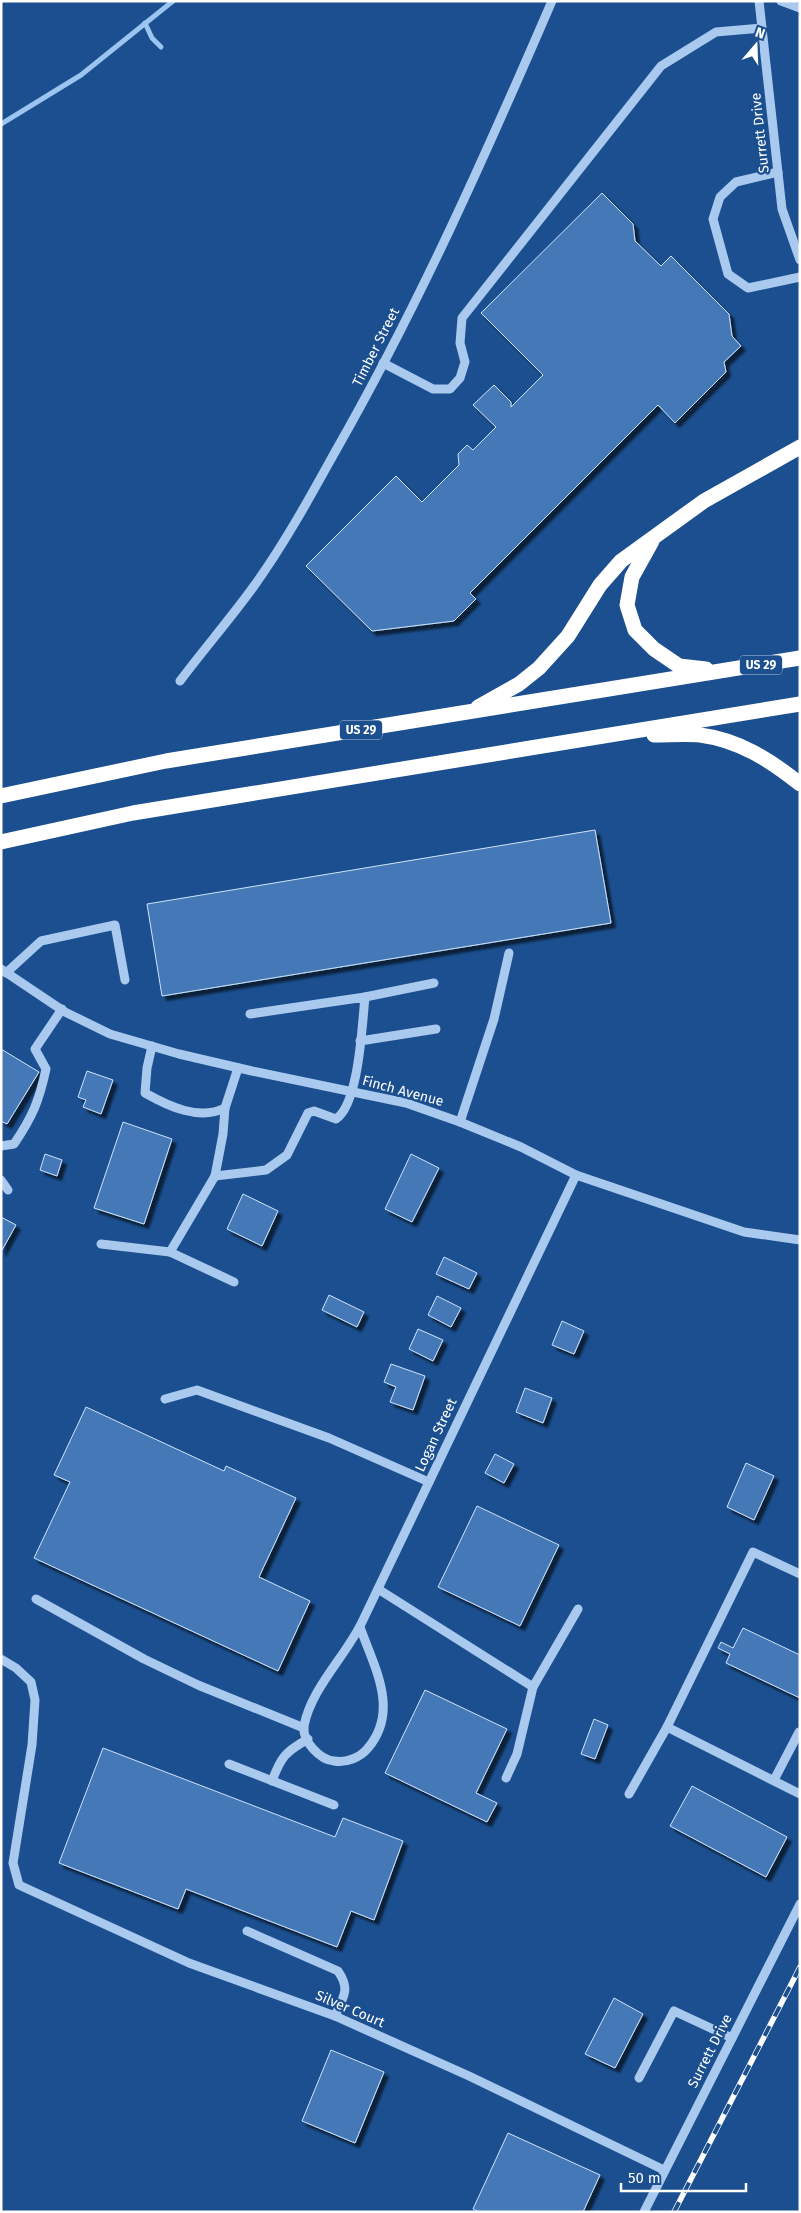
<svg xmlns="http://www.w3.org/2000/svg" width="801" height="2213" font-family="'Fira Sans',sans-serif">
<style>
.lines{fill:none;stroke-linecap:round;stroke-linejoin:round}
.stream{stroke:#9cc4f0;stroke-width:5}
.building{fill:#4478b7;stroke:#cfe3fa;filter:url(#shadow)}
.minor{stroke:#a9c9ee;stroke-width:9}
.highway{stroke:#fff;stroke-width:15}
.rail-casing{stroke:#fff;stroke-width:5.5}
.rail{stroke:#1b4f8f;stroke-width:4;stroke-dasharray:11;stroke-linecap:butt}
.labels{text-anchor:middle;dominant-baseline:central;stroke-width:4.5;stroke-linejoin:round;paint-order:stroke}
.shield{fill:#1b4f8f;stroke:#bbcadd;stroke-width:1}
.shield-label{font-size:12px;font-weight:bold;fill:#fff}
.street-label{font-size:14px;fill:#fff;stroke:#1b4f8f}
</style>
<defs>
<filter id="shadow"><feDropShadow dx="4.5" dy="4.5" stdDeviation="1" flood-color="#0009"/></filter>
</defs>
<rect width="100%" height="100%" fill="#1b4f8f"/>
<g class="lines">
<!-- stream -->
<g class="stream">
<path d="M145,23l7,15 9,9"/>
<path d="M1,124l80,-49 92,-74"/>
</g>
</g>
<!-- building -->
<g class="building">
<path d="M602,193l31,31 2,17 26,25 10,-10 58,58 3,22 9,10 -17,16 2,10 -51,51 -17,-18 -188,188 6,6 -22,22 -82,10 -66,-65 90,-90 26,26 37,-37 -1,-11 9,-9 6,5 23,-23 -23,-22 21,-20 17,17v5l32,-32 -62,-62z"/>
<path d="M595,830l16,93 -449,73 -15,-92z"/>
<path d="M1,1049l38,23 -32,52 -6,-3z"/>
<path d="M87,1071l26,9 -12,34 -18,-7 3,-7 -8,-3z"/>
<path d="M123,1122l49,17 -28,85 -50,-16z"/>
<path d="M45,1154l17,6 -5,16 -17,-6z"/>
<path d="M411,1154l28,14 -27,54 -27,-13z"/>
<path d="M243,1194l35,17 -16,35 -35,-17z"/>
<path d="M1,1217l15,8 -15,27z"/>
<path d="M444,1257l33,16 -8,16 -33,-15z"/>
<path d="M329,1295l35,17 -7,15 -35,-17z"/>
<path d="M437,1296l24,12 -10,19 -23,-12z"/>
<path d="M562,1321l22,10 -10,23 -22,-9z"/>
<path d="M418,1329l25,11 -10,21 -24,-12z"/>
<path d="M391,1364l34,12 -12,34 -23,-8 6,-15 -12,-5z"/>
<path d="M525,1388l27,10 -9,25 -27,-11z"/>
<path d="M86,1407l138,64 2,-5 70,32 -37,79 51,24 -32,70 -244,-113 36,-76 -16,-7z"/>
<path d="M495,1454l19,10 -10,19 -19,-10z"/>
<path d="M746,1463l28,13 -20,44 -27,-13z"/>
<path d="M477,1506l82,39 -39,81 -82,-39z"/>
<path d="M743,1628l57,27v43l-74,-35 4,-9 -12,-6 3,-6 12,6z"/>
<path d="M425,1690l82,39 -31,64 21,10 -10,19 -102,-49z"/>
<path d="M594,1719l14,6 -13,34 -14,-5z"/>
<path d="M103,1748l232,89 8,-19 60,23 -29,79 -23,-9 -14,36 -151,-58 -8,20 -119,-46z"/>
<path d="M692,1786l95,51 -21,40 -96,-51z"/>
<path d="M614,1998l29,16 -28,54 -30,-14z"/>
<path d="M331,2050l53,22 -29,71 -53,-22z"/>
<path d="M508,2133l92,42 -17,37h-104l-6,-3z"/>
</g>
<g class="lines">
<!-- minor -->
<g class="minor">
<path d="M759,1l23,208 18,51"/>
<path d="M781,1l19,7"/>
<path d="M778,172l-42,10 -16,15 -7,22 15,55 20,14 52,-11"/>
<path d="M383,363l50,26h17l10,-11 5,-16 -5,-19 2,-25 199,-252 55,-34 46,-4"/>
<path d="M180,681c24,-32 51,-63 74,-95 31,-43 56,-89 81,-134 83,-145 151,-298 217,-451"/>
<path d="M1,969l64,43 45,22 69,20 73,17 154,32 54,19 61,25 55,28 168,57 56,8"/>
<path d="M6,973l35,-32 74,-16 10,55"/>
<path d="M365,997l69,-14"/>
<path d="M360,1041l76,-12"/>
<path d="M152,1046l-5,22 -2,25c23,13 54,28 80,15l13,-40"/>
<path d="M225,1108l-2,26 -8,42 -45,76 64,30"/>
<path d="M460,1122l34,-103 15,-66"/>
<path d="M1,1146l13,-2c19,-28 25,-43 32,-75l-11,-20 27,-40"/>
<path d="M215,1176l51,-6 21,-15 21,-42 6,-2 22,8c23,-15 26,-94 29,-122l-115,17"/>
<path d="M1,1180l7,10"/>
<path d="M101,1244l69,8"/>
<path d="M165,1399l32,-9 132,48 100,44"/>
<path d="M800,1574l-47,-22 -86,175 133,67"/>
<path d="M378,1589l155,98 45,-78"/>
<path d="M36,1599l108,60 54,26 106,43"/>
<path d="M360,1627c14,40 40,83 8,121 -8,10 -22,15 -34,13 -14,-1 -32,-20 -30,-35 7,-38 43,-71 59,-106 71,-148 142,-297 213,-445"/>
<path d="M1,1659l15,9 15,14 4,18 -3,45 -19,118 6,22 170,78 146,53 134,60 195,94"/>
<path d="M229,1764l105,41"/>
<path d="M506,1778l11,-24 16,-67"/>
<path d="M774,1780l25,-48"/>
<path d="M272,1781c9,-24 13,-29 36,-42"/>
<path d="M629,1794l38,-67"/>
<path d="M247,1931l91,40c13,19 5,26 -3,45"/>
<path d="M639,2078l35,-67 58,27"/>
<path d="M644,2212l156,-308"/>
</g>
<!-- highway -->
<g class="highway">
<path d="M652,541l-20,36 -5,28 8,25 19,19 25,17 27,3"/>
<path d="M478,707l41,-23 20,-16 29,-32 32,-51 21,-24 83,-60 96,-54"/>
<path d="M654,735c15,0 31,-1 46,0 39,5 70,25 100,49"/>
<path d="M1,796l165,-35 634,-103"/>
<path d="M1,842l132,-29 667,-109"/>
</g>
<defs>
<path id="rail" d="M674,2212l126,-245"/>
</defs>
<!-- rail casing -->
<use href="#rail" class="rail-casing"/>
<!-- rail -->
<use href="#rail" class="rail"/>
</g>
<g class="labels">
<!-- shield labels -->
<g class="shield">
<rect x="740" y="655.5" width="42" height="19" rx="4"/>
<rect x="340" y="720.5" width="42" height="19" rx="4"/>
</g>
<g class="shield-label">
<text x="761" y="665">US 29</text>
<text x="361" y="730">US 29</text>
</g>
<!-- street labels -->
<g class="street-label">
<text transform="translate(760 133) rotate(-96)">Surrett Drive</text>
<text transform="translate(376 347) rotate(-63)">Timber Street</text>
<text transform="translate(403 1091) rotate(15)">Finch Avenue</text>
<text transform="translate(436 1435) rotate(-65)">Logan Street</text>
<text transform="translate(350 2009) rotate(23)">Silver Court</text>
<text transform="translate(710 2051) rotate(-63)">Surrett Drive</text>
</g>
</g>
<!-- border -->
<rect width="801" height="2213" fill="none" stroke="#ffffff" stroke-width="5"/>
<!-- north arrow -->
<g transform="translate(756 45) rotate(19)" stroke="#1b4f8f" stroke-width="4" paint-order="stroke">
<path d="M0-4L9 19L0 12L-9 19Z" fill="#ffffff"/>
<text y="-8" font-size="14" font-weight="bold" text-anchor="middle" fill="#ffffff">N</text>
</g>
<!-- scale -->
<path d="M621 2183v8h125v-8" fill="none" stroke="#ffffff" stroke-width="2.5"/>
<text x="628" y="2183" font-size="15" fill="#ffffff" stroke="#1b4f8f" stroke-width="4" paint-order="stroke">50 m</text>
</svg>
